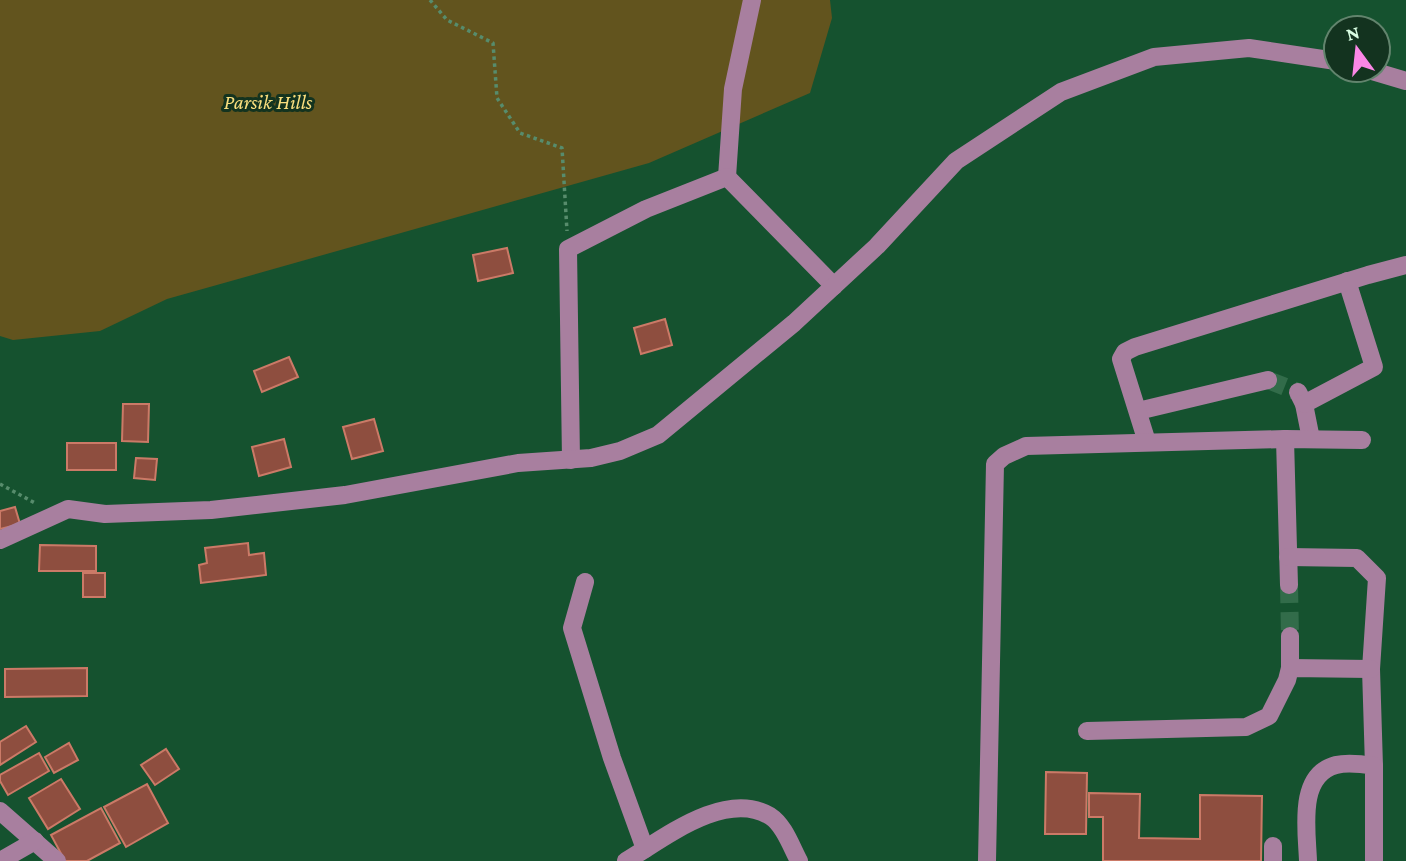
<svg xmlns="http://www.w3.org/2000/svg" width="1406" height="861" font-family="'Crimson Pro',serif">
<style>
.green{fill:#62541e}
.building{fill:#8e4e3f;stroke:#cb7a67;stroke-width:2}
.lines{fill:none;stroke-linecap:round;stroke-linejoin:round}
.minor-tunnel{stroke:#326c4a;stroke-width:18;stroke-dasharray:18 9;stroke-linecap:butt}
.path{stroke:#578c6c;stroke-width:3.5;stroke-dasharray:3.5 3.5;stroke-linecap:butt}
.minor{stroke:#a87f9f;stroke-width:18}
.labels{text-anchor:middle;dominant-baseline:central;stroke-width:6;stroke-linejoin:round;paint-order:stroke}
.park-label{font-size:21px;font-style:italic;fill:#f9de7e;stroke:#13331f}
</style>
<rect width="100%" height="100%" fill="#15522f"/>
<!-- green -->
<path class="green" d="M0,0h830l2,18 -22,75 -161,70 -482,136 -67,32 -87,9 -13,-4z"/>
<!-- building -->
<g class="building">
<path d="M507,248l6,25 -35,8 -5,-26z"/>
<path d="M665,319l7,26 -31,9 -7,-26z"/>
<path d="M289,357l9,20 -36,15 -8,-21z"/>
<path d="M123,404h26l-1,38 -26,-1z"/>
<path d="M374,419l9,32 -31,8 -9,-32z"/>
<path d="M284,439l7,28 -32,9 -7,-29z"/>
<rect x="67" y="443" width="49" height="27"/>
<path d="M136,458l21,1 -2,21 -21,-2z"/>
<path d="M15,507l5,17 -20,5v-18z"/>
<path d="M248,543l1,12 15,-2 2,22 -65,8 -2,-18 8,-2 -2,-15z"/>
<path d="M40,545l56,1v25h-57z"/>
<rect x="83" y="573" width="22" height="24"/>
<path d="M87,668v28l-82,1v-28z"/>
<path d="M26,726l10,16 -36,23v-23z"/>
<path d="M69,743l9,17 -24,13 -9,-16z"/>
<path d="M166,749l13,20 -24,16 -14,-20z"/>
<path d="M39,753l10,18 -41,24 -8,-14v-6z"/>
<path d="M1046,772l41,1 -1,61h-41z"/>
<path d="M61,779l19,30 -32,20 -19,-31z"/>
<path d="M147,784l21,39 -42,24 -22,-40z"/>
<path d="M1089,793l51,1 -1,44 61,1v-44l62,1 -1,65h-158v-44h-14z"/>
<path d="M101,808l19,35 -33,18h-22l-14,-26z"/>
</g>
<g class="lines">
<!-- minor-tunnel -->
<g class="minor-tunnel">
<path d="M1268,380l30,12"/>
<path d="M1289,585l1,51"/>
</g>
<!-- path -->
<g class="path">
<path d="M430,0l17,20 46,23 4,55 23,35 42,15 5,83"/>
<path d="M0,484l35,19"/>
</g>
<!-- minor -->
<g class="minor">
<path d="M1369,70l37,11"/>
<path d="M727,177l6,-88 19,-89"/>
<path d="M1298,392l6,12 7,35"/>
<path d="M1304,404l70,-37 -27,-86"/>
<path d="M1138,411l130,-31"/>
<path d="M1285,439l4,146"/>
<path d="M1147,442l-26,-83 4,-7 10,-5 233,-72 38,-10"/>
<path d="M571,460l-3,-211 78,-40 81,-32 107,109"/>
<path d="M0,540l68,-31 37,5 106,-4 134,-15 173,-32 73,-5 29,-7 38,-16 136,-112 83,-77 79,-85 105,-69 93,-35 95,-9 87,13"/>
<path d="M1288,557l69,1 20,20 -6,91 3,97"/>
<path d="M585,582l-13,46 40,130 33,91"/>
<path d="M1290,636v32"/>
<path d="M1087,731l159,-4 23,-11 18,-36 3,-12 81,1"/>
<path d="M0,811l57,50"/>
<path d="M0,861l35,-20"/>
<path d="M626,861c37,-22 99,-72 144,-45 14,9 21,30 29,45"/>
<path d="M987,861l8,-397 9,-8 22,-10 259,-7 77,1"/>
<path d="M1273,861v-15"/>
<path d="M1308,861c-1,-30 -11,-86 28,-96 12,-3 26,-1 38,1v95"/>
</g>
</g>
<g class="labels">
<!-- park labels -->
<g class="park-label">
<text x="268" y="102">Parsik Hills</text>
</g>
</g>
<!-- north arrow -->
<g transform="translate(1357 49) rotate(345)"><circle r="33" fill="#13331f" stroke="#62846d" stroke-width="2"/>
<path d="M0-5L12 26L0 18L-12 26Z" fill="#fb87e6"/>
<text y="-10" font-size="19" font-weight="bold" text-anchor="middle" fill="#d8fde2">N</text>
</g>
</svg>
